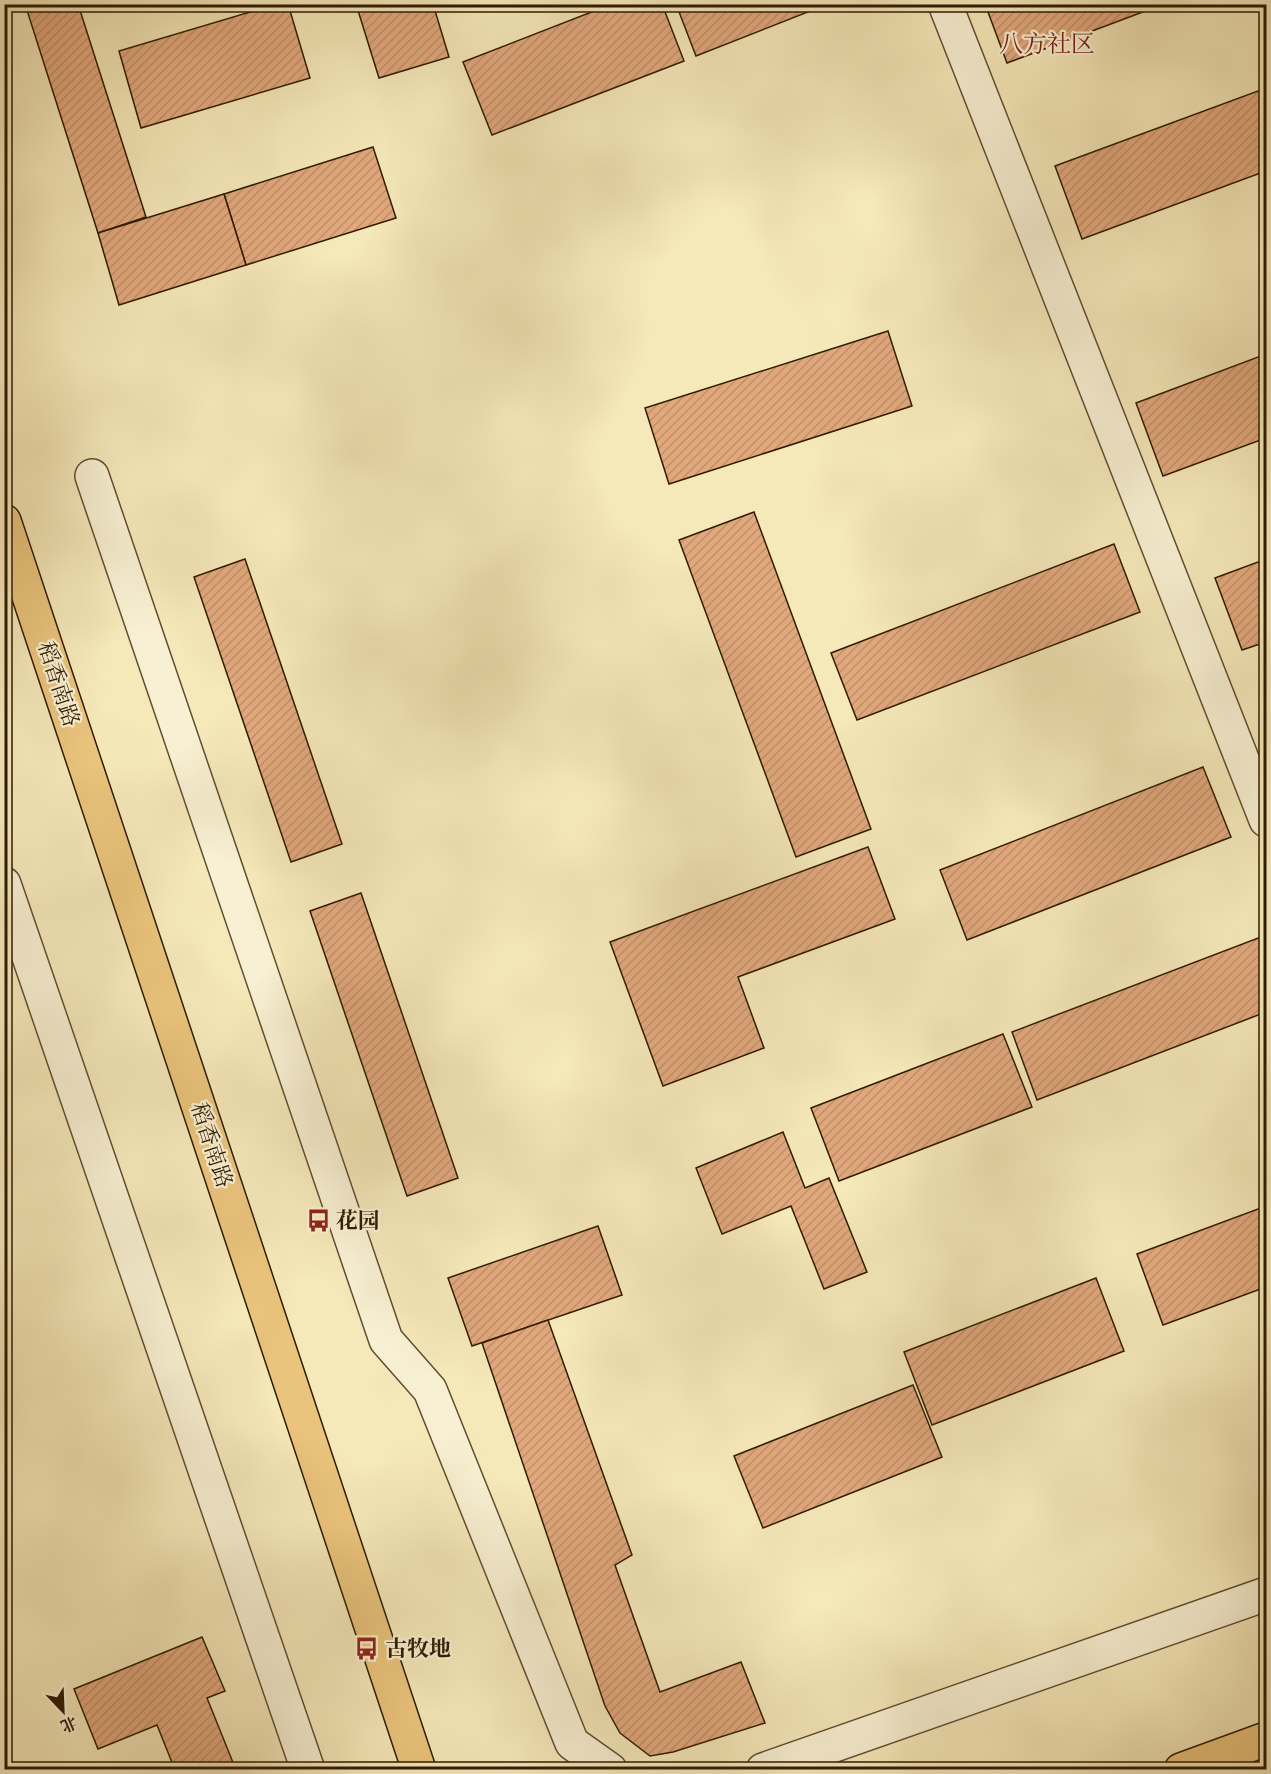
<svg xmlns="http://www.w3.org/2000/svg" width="1271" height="1774" font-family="'IM FELL Great Primer','Noto Serif SC',serif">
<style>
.building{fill:url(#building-hatch);stroke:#2f1b02;stroke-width:1.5}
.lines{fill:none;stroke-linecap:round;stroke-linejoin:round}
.minor-casing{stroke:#604e30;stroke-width:36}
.major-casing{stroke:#2f1b02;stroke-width:36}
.minor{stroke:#f8f0d2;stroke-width:33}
.major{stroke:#eac47c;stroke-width:33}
.labels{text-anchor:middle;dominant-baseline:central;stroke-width:4.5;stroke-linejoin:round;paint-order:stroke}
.street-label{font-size:22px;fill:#2f1b02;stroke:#f8f0d2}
.poi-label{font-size:22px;font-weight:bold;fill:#2f1b02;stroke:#f8f0d2;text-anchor:start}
.neighbourhood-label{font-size:24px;fill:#7a1f14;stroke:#f8f0d2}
</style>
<defs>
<pattern id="building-hatch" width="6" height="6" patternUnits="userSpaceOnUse" patternTransform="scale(1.5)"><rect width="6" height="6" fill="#e1a87c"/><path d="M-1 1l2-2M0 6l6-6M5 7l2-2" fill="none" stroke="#c1906a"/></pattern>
</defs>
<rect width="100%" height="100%" fill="#f5e8b9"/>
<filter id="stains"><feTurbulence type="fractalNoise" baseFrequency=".00333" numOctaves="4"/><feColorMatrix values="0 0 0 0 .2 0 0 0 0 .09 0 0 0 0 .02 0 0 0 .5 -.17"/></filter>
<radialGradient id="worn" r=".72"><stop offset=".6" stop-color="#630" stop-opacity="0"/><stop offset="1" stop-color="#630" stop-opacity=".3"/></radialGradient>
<!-- building -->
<g class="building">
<path d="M25,4h53l68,213 -48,16z"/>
<path d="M277,4h11l22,74 -169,50 -22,-77z"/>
<path d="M356,4h77l16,53 -70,21z"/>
<path d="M612,4h50l22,57 -192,74 -29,-73z"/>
<path d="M676,4h152l-132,52z"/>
<path d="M985,4h179l-157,59z"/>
<path d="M1266,88v83l-184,68 -27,-73z"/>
<path d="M373,147l23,71 -150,47 -22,-71z"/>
<path d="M224,194l22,71 -127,40 -21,-72z"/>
<path d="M888,331l24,75 -243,78 -24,-76z"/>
<path d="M1266,354v84l-103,38 -27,-73z"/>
<path d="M754,512l117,317 -75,28 -117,-317z"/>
<path d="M1114,544l26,68 -283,108 -26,-67z"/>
<path d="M245,559l97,285 -51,18 -97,-285z"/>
<path d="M1266,559v83l-24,8 -27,-72z"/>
<path d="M1203,767l28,70 -264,103 -27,-70z"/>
<path d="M868,847l27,72 -157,58 26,71 -101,38 -53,-144z"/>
<path d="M361,893l97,285 -51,18 -97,-285z"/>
<path d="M1266,935v77l-229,88 -25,-68z"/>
<path d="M1003,1034l29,73 -193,74 -28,-73z"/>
<path d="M783,1132l22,56 24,-10 38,94 -43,17 -33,-83 -69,28 -26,-66z"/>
<path d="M1266,1206v81l-103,38 -26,-71z"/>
<path d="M598,1226l24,69 -150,51 -24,-68z"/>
<path d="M1096,1278l28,73 -192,74 -28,-73z"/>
<path d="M548,1320l84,235 -17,10 45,127 81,-30 24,61 -92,29 -23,4 -30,-23 -15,-27 -123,-363z"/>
<path d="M913,1385l29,72 -179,71 -29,-72z"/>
<path d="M202,1637l23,54 -18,7 29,72h-61l-18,-45 -59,24 -24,-60z"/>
</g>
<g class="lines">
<defs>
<g id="minor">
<path d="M945,4l321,816"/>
<path d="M92,476l294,864 44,50 142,353 38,27"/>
<path d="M4,884l304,886"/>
<path d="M763,1770l503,-176"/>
</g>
<g id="major">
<path d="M4,521l415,1249"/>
<path d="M1181,1770l85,-31"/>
</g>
</defs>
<!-- minor casing -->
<use href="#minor" class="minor-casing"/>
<!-- major casing -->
<use href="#major" class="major-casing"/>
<!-- minor -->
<use href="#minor" class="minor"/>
<!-- major -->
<use href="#major" class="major"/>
</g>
<!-- icons -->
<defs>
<symbol id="bus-bare" viewBox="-9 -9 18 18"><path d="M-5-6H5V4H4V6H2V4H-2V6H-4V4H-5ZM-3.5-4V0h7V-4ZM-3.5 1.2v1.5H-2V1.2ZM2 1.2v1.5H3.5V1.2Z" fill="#8f2418" stroke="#f8f0d2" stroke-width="2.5" paint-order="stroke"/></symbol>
</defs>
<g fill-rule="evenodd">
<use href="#bus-bare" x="302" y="1204" width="33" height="33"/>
<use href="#bus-bare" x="350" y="1632" width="33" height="33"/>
</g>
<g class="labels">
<!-- street labels -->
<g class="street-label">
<text transform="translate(59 684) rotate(72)">稻香南路</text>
<text transform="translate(212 1145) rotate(72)">稻香南路</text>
</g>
<!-- poi labels -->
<g class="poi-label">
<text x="336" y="1220">花园</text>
<text x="385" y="1648">古牧地</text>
</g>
<!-- neighbourhood labels -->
<g class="neighbourhood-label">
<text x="1047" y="44">八方社区</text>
</g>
</g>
<!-- margin -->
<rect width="1271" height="1774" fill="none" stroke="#f5e8b9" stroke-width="24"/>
<rect x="6" y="6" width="1259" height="1762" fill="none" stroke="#2f1b02" stroke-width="3"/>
<rect x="12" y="12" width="1247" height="1750" fill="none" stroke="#2f1b02" stroke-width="1.5"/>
<!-- north arrow -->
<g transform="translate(63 1711) rotate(157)" stroke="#f8f0d2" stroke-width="4.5" paint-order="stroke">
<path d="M0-4.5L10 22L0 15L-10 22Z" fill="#2f1b02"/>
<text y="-9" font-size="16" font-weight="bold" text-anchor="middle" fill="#2f1b02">北</text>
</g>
<rect width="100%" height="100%" filter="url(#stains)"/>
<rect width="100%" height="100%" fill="url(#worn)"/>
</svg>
